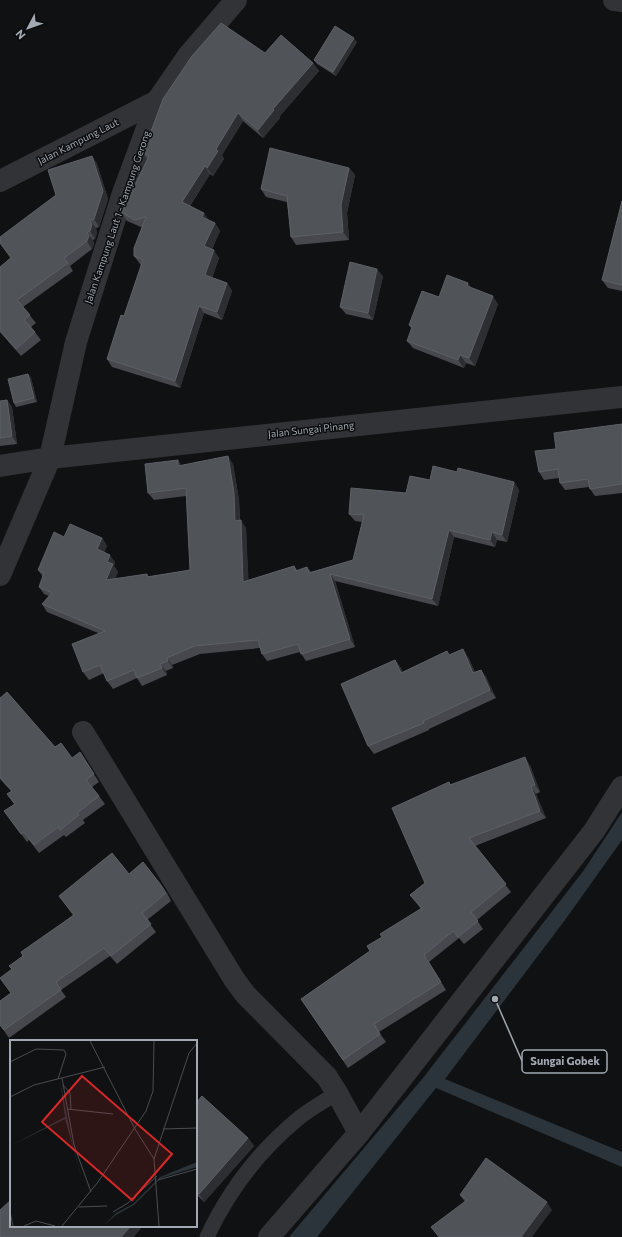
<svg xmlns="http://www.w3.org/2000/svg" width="622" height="1237" font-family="Commissioner,sans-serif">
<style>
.water{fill:#2b343a}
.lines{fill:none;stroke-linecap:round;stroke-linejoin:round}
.service{stroke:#323337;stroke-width:15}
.minor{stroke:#323337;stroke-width:22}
.tertiary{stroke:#323337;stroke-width:22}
.wall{fill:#46484d}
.shaded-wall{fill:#2c2e31}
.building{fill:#505358;stroke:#5d6066}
.labels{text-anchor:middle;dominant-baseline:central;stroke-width:3;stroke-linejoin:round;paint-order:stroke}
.street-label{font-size:10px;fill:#a2a9b2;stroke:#0b0c0d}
.inset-road{fill:none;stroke:#4a4e52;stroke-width:1}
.view{fill:#d62828;fill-opacity:0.15;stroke:#d62828;stroke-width:2}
.inset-edge{fill:none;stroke:#a2a9b2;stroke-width:2}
.leader{fill:none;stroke:#a2a9b2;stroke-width:1.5}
.callout-dot{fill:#a2a9b2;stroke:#0b0c0d;stroke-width:1.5}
.callout{fill:#0b0c0d;stroke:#a2a9b2;stroke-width:1.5}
.callout-label{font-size:11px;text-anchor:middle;font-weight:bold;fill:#a2a9b2}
</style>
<rect width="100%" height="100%" fill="#101112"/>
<!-- water -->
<path class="water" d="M622,812v28l-57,80 -120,159 177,73v15l-186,-79 -119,149h-28l134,-159 161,-208z"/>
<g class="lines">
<!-- service -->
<path class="service" d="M207,1237c21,-45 53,-87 92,-119 11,-9 26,-17 38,-25"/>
<!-- minor -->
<g class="minor">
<path d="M614,0l8,1"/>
<path d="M0,181l157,-80"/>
<path d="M0,575l50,-117 26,-116 47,-149 34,-92 31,-45 48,-56"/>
<path d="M83,732l151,247 11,15 82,83 10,16 22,40"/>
<path d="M269,1237l90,-104 235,-302 28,-44"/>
</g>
<!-- tertiary -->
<path class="tertiary" d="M0,466l50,-8 572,-61"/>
</g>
<!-- wall -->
<g class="wall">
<path d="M357,42l-21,34 -19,-12 -3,-4z"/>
<path d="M265,53l48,10 6,8 -40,46 1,1 -17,20 -20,-17 -21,34 2,4 -11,17 -3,-2 -20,32 19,15 6,2 5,8 -8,18 7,9 -7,20 15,5 5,8 -10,29 -18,-7 -24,75 -68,-21 -5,-8 17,-43 17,-51 -1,-1 -6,-8 8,-29h-1l-14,-6 -5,-8 25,-54 -4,-6z"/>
<path d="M92,156l5,8 11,35 -9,28 -3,1 1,5 -2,6 -2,1 1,4 -2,5 -22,17 3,5 -50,36 13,16 -5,4 10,13 -20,16 -21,-24v-65l10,-9 46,-63z"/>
<path d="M349,168l6,7 -8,38 2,27 -53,5 -5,-8 -4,-35 -21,-5 -5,-8z"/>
<path d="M622,201v90l-14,-3 -6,-8z"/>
<path d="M383,276l-10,44 -27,-6 -6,-7z"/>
<path d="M472,288l26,16 -23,62 -9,-3 -2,5 -51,-20 -6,-7 5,-12 -3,-4 30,-28z"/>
<path d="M28,374l3,4 6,24 -21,5 -2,-4z"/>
<path d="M7,400l5,7 5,37 -17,2v-45z"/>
<path d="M622,424v69l-27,3 -5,-7 -1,-2 -24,3 -5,-7 -1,-5 -15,2 -5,-8 17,-23z"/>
<path d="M233,464l6,36 1,21 6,7 2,52 46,-14 3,4 10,-3 4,5 42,-12 9,-38 -7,-1 -6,-7 57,-21 24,-13 27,-8 57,10 5,8 -12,52 -10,-2 -2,7 -41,-10 -16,69 -103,-25 20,66 -49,14 -6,-9 -33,9 -5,-7 -2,-6 -60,6 -28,11 1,3 -7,3 1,4 -25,11 -5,-8 -24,11 -6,-8 -3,-8 -15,7 -6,-8 15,-39 -51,-21 -5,-8 7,-8 -5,-2 -5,-7 4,-10 -5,-7 26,-33 38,1 5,8 -3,6 11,10 -1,4 4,6 -3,7 32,-5 2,3 41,-7 -4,-74 -32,4 -6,-7 33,-28z"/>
<path d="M450,655l18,2 7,15 6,-2 5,7 10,21 -67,31v1l-55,24 -6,-8 27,-86 6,8 1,4z"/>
<path d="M0,698l55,49 17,11 13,2 14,22 -7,5 13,17 -22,16 2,3 -19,14 -2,-2 -25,18 -10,-13 -2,2 -17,-23 4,-15 -7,-10 4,-3 -11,-12z"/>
<path d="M530,765l10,27 -4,2 10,24 -71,28 36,46 -34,28 6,9 -19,15 -5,-6 -30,24 17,28 -67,42 7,10 -38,26 -47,-69 69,-48 12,-14 39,-28 -11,-14 15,-12 24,-101 2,3z"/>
<path d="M129,874l38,19 4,8 -24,19 9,12 -39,32 -7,-8 -49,34 5,7 -57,41 -9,-13 11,-31 1,-25 11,-13 50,-41 -14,-19z"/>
<path d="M196,1103l52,35 6,8 -50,56 -8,-8z"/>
<path d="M460,1195l92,15 -87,-8z"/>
</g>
<!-- shaded-wall -->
<g class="shaded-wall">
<path d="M354,38l3,4 -21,34 -3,-4z"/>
<path d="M313,63l6,8 -40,46 1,1 -17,20 -5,-8 15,-21z"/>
<path d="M238,113l5,8 -21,34 2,4 -11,17 -6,-8 9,-19z"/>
<path d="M92,156l5,8 11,35 -9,28 -5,-8z"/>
<path d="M205,166l5,8 -23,36 -5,-8z"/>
<path d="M349,168l6,7 -8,38 2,27 -6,-8 -2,-27z"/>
<path d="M204,213l5,7 -7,-3z"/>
<path d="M90,220l6,8 1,5 -2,6 -5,-8z"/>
<path d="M215,223l5,8 -11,23 -5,-8z"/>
<path d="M87,232l6,8 1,4 -2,5 -5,-8z"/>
<path d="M214,250l5,8 -9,25 -5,-8z"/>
<path d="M377,269l6,7 -10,44 -5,-7z"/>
<path d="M227,283l5,8 -10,29 -5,-8z"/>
<path d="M468,283l6,8 -7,-5z"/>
<path d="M493,296l5,8 -23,62 -6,-8z"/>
<path d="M199,306l5,7 -24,75 -5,-7z"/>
<path d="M460,355l6,8 -2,5 -6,-8z"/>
<path d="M28,374l3,4 6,24 -3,-4z"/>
<path d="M7,400l5,7 5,37 -5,-8z"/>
<path d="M228,456l5,8 6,36 1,28 -5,-7z"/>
<path d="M178,460l5,7 -5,-1z"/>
<path d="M514,482l5,8 -12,52 -5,-7z"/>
<path d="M241,520l5,8 3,61 -6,-7z"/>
<path d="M449,530l5,7 -16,69 -6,-7z"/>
<path d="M492,532l5,8 -2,7 -5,-7z"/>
<path d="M102,538l5,8 -5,11 -5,-8z"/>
<path d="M110,555l5,7 -1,4 4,6 -6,16 -6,-8 1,-18z"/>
<path d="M330,574l5,7 20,66 -5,-8z"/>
<path d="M463,649l5,8 11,24 -6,-8z"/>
<path d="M167,658l5,7 1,3 -5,-7z"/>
<path d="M395,660l6,8 5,12 -5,-7z"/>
<path d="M160,664l6,7 1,4 -5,-7z"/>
<path d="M481,670l5,7 10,21 -6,-8z"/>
<path d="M525,757l5,8 10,27 -5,-7z"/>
<path d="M531,786l5,8 10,24 -6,-7z"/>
<path d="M424,955l5,7 17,28 -5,-8z"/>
<path d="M248,1138l6,8 -50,56 -5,-8z"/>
<path d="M547,1202l5,8 -20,27h-11z"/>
<path d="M131,1226h12l-9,11h-13z"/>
</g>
<!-- building -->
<g class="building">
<path d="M221,23l44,30 16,-18 32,28 -40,46 1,1 -16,20 -20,-17 -22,36 2,2 -11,17 -2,-2 -23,36 22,11 -2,4 13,6 -11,23 10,4 -9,25 22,8 -10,29 -18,-6 -24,75 -68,-22 14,-44 3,1 19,-56 -9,-4v-8l12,-31 -11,3 -13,-7 2,-5 25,-52 -6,-3 20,-54 29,-43z"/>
<path d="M335,26l19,12 -21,34 -19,-12z"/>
<path d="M270,148l79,20 -8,37 2,27 -52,5 -4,-41 -26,-7z"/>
<path d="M92,156l11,35 -9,28 -4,1 2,5 -2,6 -3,1 2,4 -2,5 -23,17 4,5 -51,37 13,15 -6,5 11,12 -19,17 -16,-18v-64l11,-9 -11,-15v-6l56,-42 -8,-25z"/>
<path d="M622,201v84l-20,-5z"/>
<path d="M350,262l27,7 -9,44 -28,-6z"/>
<path d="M447,275l21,8 -1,3 26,10 -24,62 -9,-3 -2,5 -51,-19 5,-14 -3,-2 13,-34 17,6z"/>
<path d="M28,374l6,24 -20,5 -6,-24z"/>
<path d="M7,400l5,36 -12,2v-37z"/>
<path d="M622,424v60l-32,5 -2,-10 -28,4 -2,-14 -19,3 -4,-21 21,-2 -2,-16z"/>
<path d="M228,456l6,37 1,28 6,-1 2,62 51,-16 2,5 11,-4 2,6 44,-13 11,-45 -15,-1 2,-26 55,5 4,-17 20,4 3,-14 24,6 1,-4 56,14 -12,53 -10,-3 -2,8 -41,-10 -17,69 -102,-25 20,65 -49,15 -3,-10 -36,10 -4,-14 -64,6 -27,12 1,3 -8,3 2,4 -25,10 -3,-8 -27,11 -7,-16 -17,7 -11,-28 33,-13 -63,-27 10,-11 -13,-6 5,-14 -6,-3 16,-38 10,5 6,-13 32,14 -5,11 13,6 -3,7 6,2 -7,16 41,-6v3l43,-7 -4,-82 -38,5 -3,-29 33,-4v6z"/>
<path d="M463,649l10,24 8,-3 9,20 -67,31 1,2 -56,23 -27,-62 54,-24 6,13 46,-22 2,4z"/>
<path d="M7,692l48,55 6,-4 11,15 8,-6 14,22 -8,6 13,16 -22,17 2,2 -19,15 -2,-3 -24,18 -10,-13 -3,2 -17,-23 11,-7 -8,-10 5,-3 -12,-14v-79z"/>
<path d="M525,757l10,28 -4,1 9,25 -71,27 37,46 -35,28 7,9 -20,16 -5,-6 -29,24 17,27 -67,42 6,10 -37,26 -42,-61 69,-48 -3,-5 15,-9 -2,-3 42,-26 -12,-13 15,-12 -33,-75 57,-26 1,3z"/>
<path d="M112,853l17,21 14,-12 18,23 5,8 -24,20 9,11 -40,32 -7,-8 -48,34 5,8 -57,40 -4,-5v-24l11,-8 -11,-15 12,-9 -3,-3 14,-10 -2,-4 53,-37 -15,-19z"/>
<path d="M202,1096l46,42 -49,56 -3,-3v-88z"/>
<path d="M486,1158l61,44 -26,35h-82l-8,-10 36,-27 -7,-5z"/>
<path d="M11,1200v26h120l-10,11h-121v-27z"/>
</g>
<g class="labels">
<!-- street labels -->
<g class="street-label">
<text transform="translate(78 141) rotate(-27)">Jalan Kampung Laut</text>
<text transform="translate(117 217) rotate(-71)">Jalan Kampung Laut 1 - Kampung Gerong</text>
<text transform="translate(311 429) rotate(-6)">Jalan Sungai Pinang</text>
</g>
</g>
<!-- overview -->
<g transform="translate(10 1040)">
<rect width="187" height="187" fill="#101112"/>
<path d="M50,40l12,62 12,44 -19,-67 -55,27 55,-29zM187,122v5l-36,11 -27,27 -18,10 -13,11 13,-13 17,-9 27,-27z" fill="#2b343a"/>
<path class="inset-road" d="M80,1l45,88 19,30 5,67M0,22l26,-13 28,1 2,4 -8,25M52,38l12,67 17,47M53,45l7,8 1,17M0,57l24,-12 71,-18M57,69l46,5M153,89l34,-1M144,119l35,-106 8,-10M148,140l39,-11M69,167l28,-1M0,172l3,14M103,172l15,-9 29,-27M14,186l12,-5 19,5M52,186l36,-44 48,-71 7,-20 1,-50"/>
<path class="view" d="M72,36l90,78 -40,46 -90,-78z"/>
<rect width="187" height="187" class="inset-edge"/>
</g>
<!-- callouts -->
<path class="leader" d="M495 999L522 1061"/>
<circle class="callout-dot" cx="495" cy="999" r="4"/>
<rect class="callout" x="522" y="1050" width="85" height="23" rx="4"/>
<g class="callout-label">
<text x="565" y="1065">Sungai Gobek</text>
</g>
<!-- north arrow -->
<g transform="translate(28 28) rotate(229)" stroke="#0b0c0d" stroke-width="3" paint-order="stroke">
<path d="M0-3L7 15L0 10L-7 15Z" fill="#a2a9b2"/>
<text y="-6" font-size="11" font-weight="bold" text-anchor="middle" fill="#a2a9b2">N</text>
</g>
</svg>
